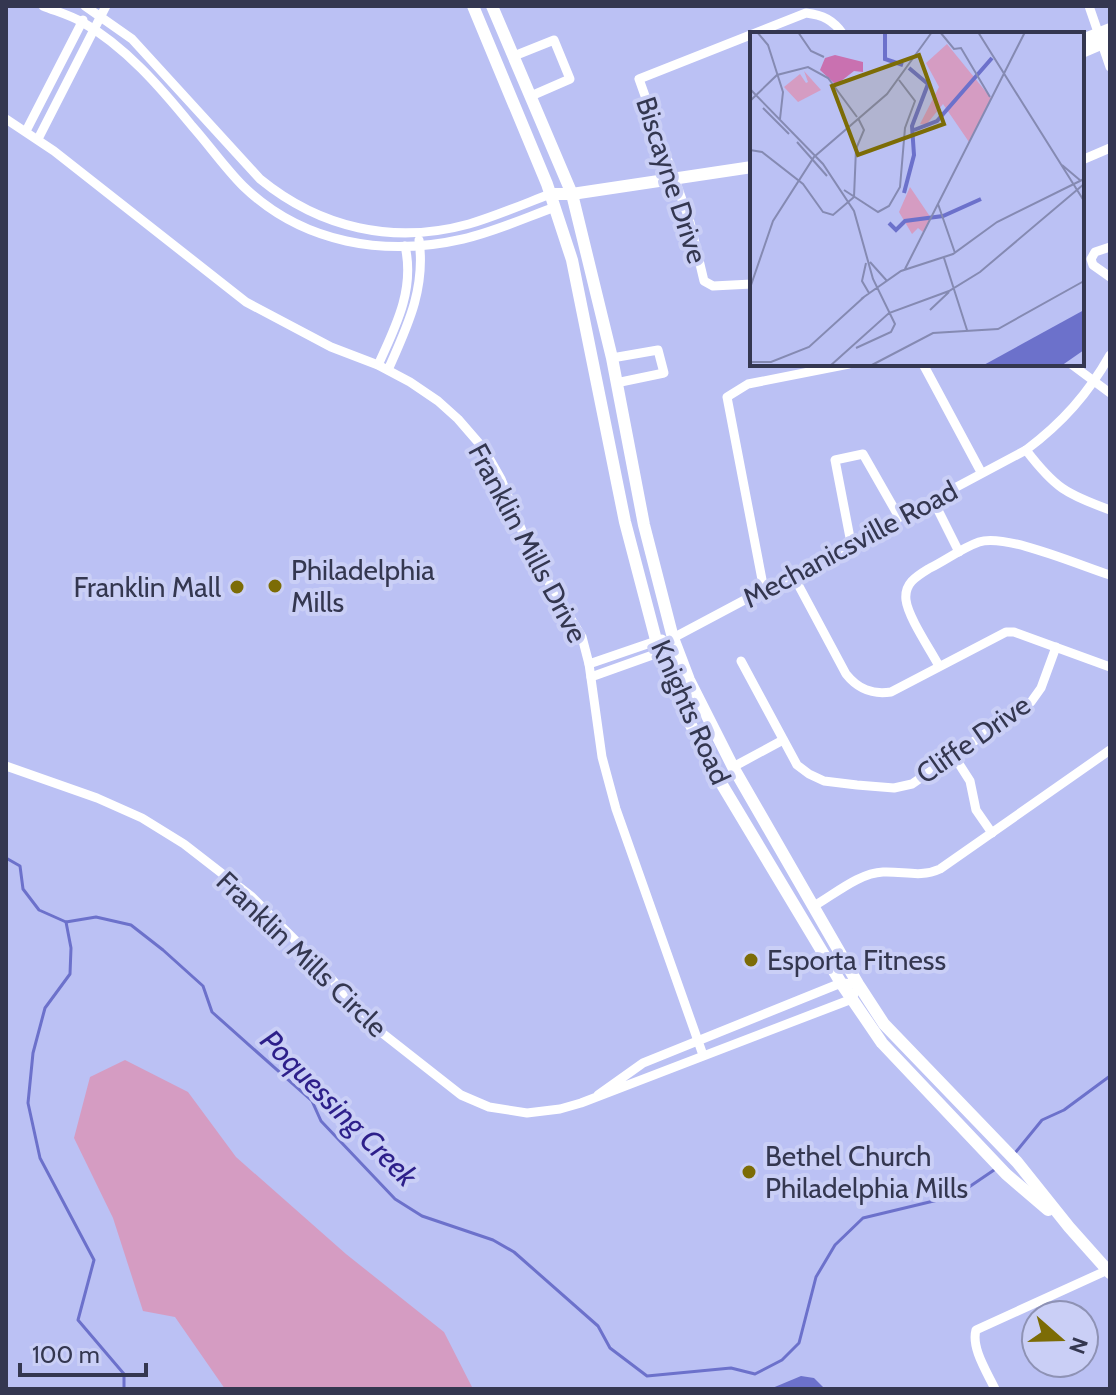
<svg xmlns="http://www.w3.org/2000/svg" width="1116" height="1395" font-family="Cabin,sans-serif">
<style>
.green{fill:#d59cc2}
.water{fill:#6c71cb}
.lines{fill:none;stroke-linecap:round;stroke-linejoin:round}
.stream{stroke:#6c71cb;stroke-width:3}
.minor{stroke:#fff;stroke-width:9}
.major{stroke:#fff;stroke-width:12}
.poi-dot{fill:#7c6c06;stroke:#cacff6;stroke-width:3}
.labels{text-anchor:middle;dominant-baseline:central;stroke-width:8;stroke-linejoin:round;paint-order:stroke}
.street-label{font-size:28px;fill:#343750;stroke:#cacff6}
.poi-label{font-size:28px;fill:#343750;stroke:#cacff6;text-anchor:start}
.water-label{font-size:30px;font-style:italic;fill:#2d1f8a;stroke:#cacff6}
.inset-river{fill:none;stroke:#6c71cb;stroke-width:4}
.inset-road{fill:none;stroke:#858ab2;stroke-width:2}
.view{fill:#7c6c06;fill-opacity:0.15;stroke:#7c6c06;stroke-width:4}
.inset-edge{fill:none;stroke:#343750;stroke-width:4}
</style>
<rect width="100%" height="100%" fill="#bbc1f4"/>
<!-- green -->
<path class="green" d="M125,1060l63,32 48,65 110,97 98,78 29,57h-248l-50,-72 -32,-6 -30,-93 -39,-80 16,-61z"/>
<!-- water -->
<path class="water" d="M801,1376l13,2 11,11h-55z"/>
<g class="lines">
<!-- stream -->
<g class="stream">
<path d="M6,858l14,8 3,23 16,21 27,12 30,-5 35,8 32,25 40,36 9,26 100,89 9,20 74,78 27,17 71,24 21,12 84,74 12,22 37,28 84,-8 24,6 27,-14 17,-17 17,-66 19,-32 28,-27 79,-19 27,-12 28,-19"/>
<path d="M66,922l5,26 -1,26 -25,34 -12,45 -5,50 12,55 54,102 -16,60 46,54v15"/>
<path d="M1015,1153l27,-33 22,-10 46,-34"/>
</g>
<!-- minor -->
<g class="minor">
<path d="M43,6c12,5 27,9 39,16 43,24 79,66 110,104 17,19 33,42 51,60 60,58 142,71 220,53 31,-7 62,-21 92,-32"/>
<path d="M85,6l47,33 128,140c60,49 133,66 209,45 27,-8 55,-20 81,-30"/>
<path d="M1089,6l21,61"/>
<path d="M514,56l40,-16 16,39 -39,17"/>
<path d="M6,119l48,32 192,151 85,45 47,18 32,17 28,19 20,18 26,30 17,30 30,74 51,84 7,27 13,93 14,52 87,246"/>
<path d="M26,131l57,-111"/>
<path d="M38,139l68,-133"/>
<path d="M1082,160l28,-12"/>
<path d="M1110,247l-15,5 -4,7 2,6 17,12"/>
<path d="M752,284l-39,2 -9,-5 -14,-59 -51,-143 167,-66c17,2 27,7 37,21"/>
<path d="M612,358l46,-8 6,23 -48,10"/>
<path d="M923,364l58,108"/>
<path d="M1071,364l39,29"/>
<path d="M378,365c18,-39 37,-76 27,-119"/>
<path d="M388,370c19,-43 38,-81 31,-130"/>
<path d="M1026,450c29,38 40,44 84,60"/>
<path d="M933,500l26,52"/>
<path d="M851,543l-16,-83 28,-6 36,63"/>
<path d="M793,575l53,99c12,15 26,21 45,18l115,-60h8l96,35"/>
<path d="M764,590l-37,-193 21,-13 101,-20"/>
<path d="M741,661l56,104 12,9 15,7 33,4 37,3 18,-4 119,-82 10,-14 15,-41"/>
<path d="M589,664l73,-25"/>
<path d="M939,666c-9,-17 -31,-49 -33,-66 -2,-17 11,-24 24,-32 16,-8 32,-20 49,-26 27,-9 102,24 131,33"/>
<path d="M591,677l70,-25 12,-14 353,-188c36,-27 62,-56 84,-95"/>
<path d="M954,756l16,25 6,29 16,23"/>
<path d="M6,766l91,32 45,20 42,26 67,52 55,55 71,78 84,66 28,12 38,6 33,-4 21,-6 271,-104 6,-15 -17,-1 -198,80 -45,32"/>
<path d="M733,767l50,-27"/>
<path d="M814,906c21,-12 45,-33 69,-34 21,-1 37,6 57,-3l170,-119"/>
<path d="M995,1389c-8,-17 -24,-41 -19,-59l134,-61"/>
</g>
<!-- major -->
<g class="major">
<path d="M473,6l74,178 25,76 53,262 31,118 24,64 41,79 120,200 41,60 124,131 42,36"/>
<path d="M492,6l80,188 40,164 32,167 29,113 16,42 44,87 125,217 26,40 133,138 52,65 41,46"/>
<path d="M1082,40l28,-11"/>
<path d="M1082,52l28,-12"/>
<path d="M550,194h22l180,-27"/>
</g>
</g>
<!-- markers -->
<g class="poi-dot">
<circle cx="275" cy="586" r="8"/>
<circle cx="237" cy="587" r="8"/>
<circle cx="751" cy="960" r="8"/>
<circle cx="749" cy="1172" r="8"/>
</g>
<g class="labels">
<!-- street labels -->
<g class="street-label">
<text transform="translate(672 180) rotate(72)">Biscayne Drive</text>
<text transform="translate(528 543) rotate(62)">Franklin Mills Drive</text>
<text transform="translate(850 544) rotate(-28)">Mechanicsville Road</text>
<text transform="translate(691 712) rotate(66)">Knights Road</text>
<text transform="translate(973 739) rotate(-35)">Cliffe Drive</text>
<text transform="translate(302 954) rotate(44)">Franklin Mills Circle</text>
</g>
<!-- poi labels -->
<g class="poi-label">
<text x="291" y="570">Philadelphia<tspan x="291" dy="32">Mills</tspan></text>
<text x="221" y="587" text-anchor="end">Franklin Mall</text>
<text x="767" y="960">Esporta Fitness</text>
<text x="765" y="1156">Bethel Church<tspan x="765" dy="32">Philadelphia Mills</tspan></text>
</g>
<!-- water labels -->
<g class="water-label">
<text transform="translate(339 1108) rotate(45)">Poquessing Creek</text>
</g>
</g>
<!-- overview -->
<g transform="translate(750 32)">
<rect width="334" height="334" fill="#bbc1f4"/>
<path d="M197,12l44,54 -22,44 -26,-38 -17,21 -6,-1 19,-37 -13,-24zM54,39l17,19 -23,12 -14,-15 16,-13 6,9 2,-1zM160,155l21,31 -8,14 -5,-4 -6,6 -13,-22z" fill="#d59cc2"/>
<path d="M85,23l28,7v10l-9,-1 -18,14 -16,-15 5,-12z" fill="#c971b0"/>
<path d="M334,278v40l-23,16h-79z" fill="#6c71cb"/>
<path class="inset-river" d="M135,0v27l18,6M164,98l23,-9 55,-63M154,161l10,-38 -2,-29 16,-42 -19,-16M139,191l7,7 9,-9 38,-5 38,-17"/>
<path class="inset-road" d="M7,0l11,13 15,47 -3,27M48,0l13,19 13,6M190,0l14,17 7,-1 29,49M228,0l106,169M0,57l73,75 31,47 19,68 22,45 -4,8 -35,16M0,69l27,-26 31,-8 20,11 29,39M13,76l26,26M47,110l30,34M0,118l12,2 41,32 20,28 10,3 21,-18 2,-48 8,-19 -6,-12M312,133l19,16M94,158l34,22 11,-6 11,-19 5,-59 10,-27 -16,-21M188,172l17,49M194,226l23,72M120,230l17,19M116,231l-4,18 7,12M155,237l120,-237M0,256l23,-67 41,-64 73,-63 45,-62M111,267l40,-28 52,-17 44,-32 87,-43M180,278l19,-18M0,330h21l38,-15 55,-50M80,334l59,-53 60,-22 31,-19 104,-88M120,334l63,-33 65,-4 86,-48"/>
<path class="view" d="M169,23l25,69 -86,31 -26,-69z"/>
<rect width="334" height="334" class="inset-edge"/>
</g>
<!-- border -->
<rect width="1116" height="1395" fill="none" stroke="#343750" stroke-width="16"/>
<!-- north arrow -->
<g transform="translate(1060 1339) rotate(110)"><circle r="38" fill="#cacff6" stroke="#8e92b4" stroke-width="2"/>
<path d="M0-6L14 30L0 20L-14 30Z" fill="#7c6c06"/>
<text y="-12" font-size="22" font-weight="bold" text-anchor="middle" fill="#343750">N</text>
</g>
<!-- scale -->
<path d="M20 1363v12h126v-12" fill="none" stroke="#343750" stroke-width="4"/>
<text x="32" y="1363" font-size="24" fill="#343750" stroke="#cacff6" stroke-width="6" paint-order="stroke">100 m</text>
</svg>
